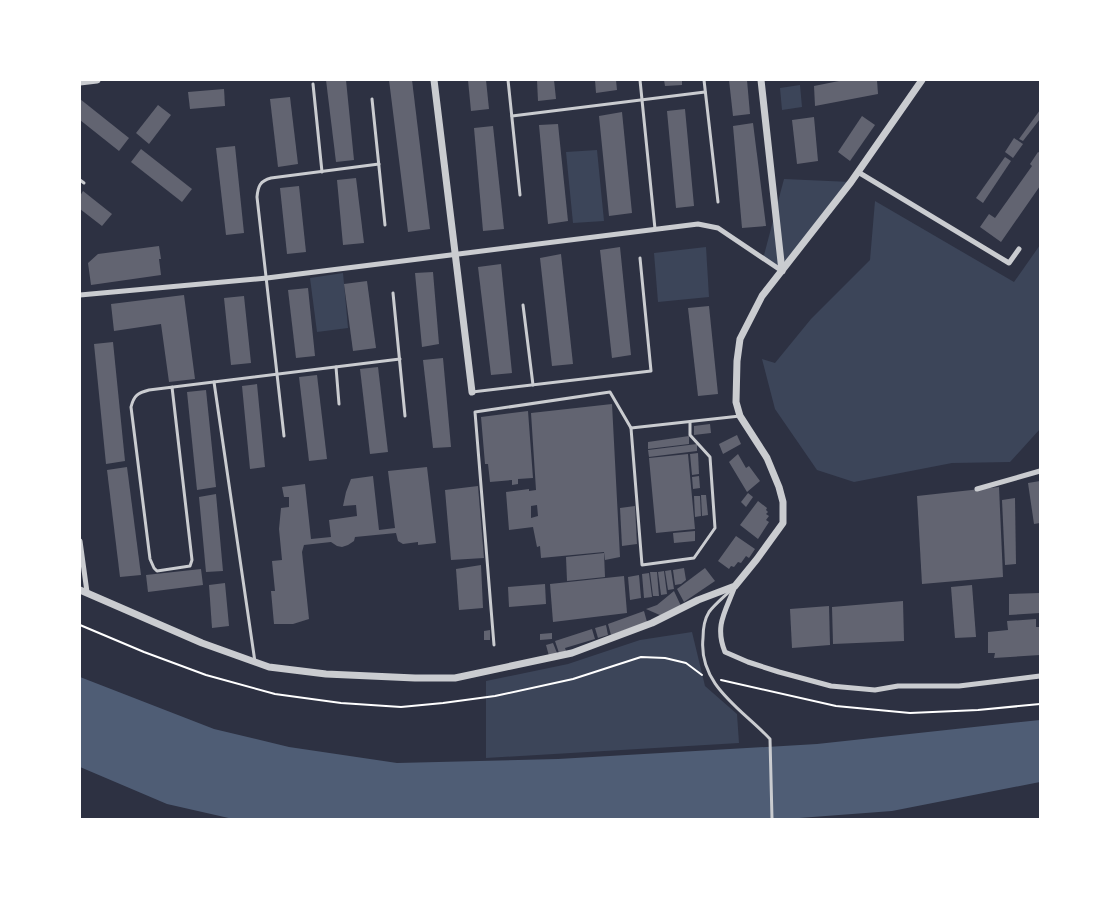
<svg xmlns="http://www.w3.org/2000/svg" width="1120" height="899" font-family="Manrope,sans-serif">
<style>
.green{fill:#3c4559}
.water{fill:#4f5d75}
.building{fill:#626471;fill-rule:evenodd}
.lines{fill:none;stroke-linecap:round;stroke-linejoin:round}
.path{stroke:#fff;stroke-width:2}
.service{stroke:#caccd0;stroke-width:3}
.minor{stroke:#caccd0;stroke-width:5}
.tertiary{stroke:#caccd0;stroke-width:7}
</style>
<rect width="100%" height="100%" fill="#2d3142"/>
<!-- green -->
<g class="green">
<path d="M800,85l2,22 -20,3 -2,-22z"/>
<path d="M597,150l7,71 -31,2 -7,-71z"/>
<path d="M784,179l67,3 -69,89 -19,-12z"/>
<path d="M875,201l139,81 26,-37v184l-30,33 -58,1 -98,19 -37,-12 -42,-61 -13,-50 13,4 36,-44 59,-59z"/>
<path d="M706,247l3,50 -51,5 -4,-49z"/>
<path d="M343,273l5,55 -31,4 -7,-54z"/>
<path d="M692,632l13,54 32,28 2,29 -253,15v-77l82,-17 72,-24z"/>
</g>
<!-- water -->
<path class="water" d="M80,677l134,52 75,18 108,16 161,-4 259,-15 223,-24v62l-148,29 -106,8h-553l-66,-15 -87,-37z"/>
<!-- building -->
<g class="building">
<path d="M326,80h20l8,80 -18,2z"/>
<path d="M389,80h23l18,149 -22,3z"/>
<path d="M468,80h18l3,29 -18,2z"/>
<path d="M537,80h17l2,19 -18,2z"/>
<path d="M595,80h21l1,10 -21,3z"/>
<path d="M664,80h18v5l-17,1z"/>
<path d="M729,80h18l3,34 -17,2z"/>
<path d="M844,80h33l1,14 -63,12 -1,-20z"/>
<path d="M224,89l1,17 -35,3 -2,-17z"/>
<path d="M290,97l8,67 -20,3 -8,-68z"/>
<path d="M80,99l49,39 -10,13 -39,-31z"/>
<path d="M158,105l13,10 -22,29 -13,-11z"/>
<path d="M685,109l9,97 -18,2 -9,-97z"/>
<path d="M1040,110v9l-17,22 -4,-2z"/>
<path d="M622,112l10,101 -23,3 -10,-100z"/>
<path d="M862,116l13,9 -25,36 -12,-9z"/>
<path d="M814,117l4,44 -21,3 -5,-44z"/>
<path d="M753,123l13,103 -24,2 -9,-102z"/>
<path d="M558,124l10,97 -20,3 -9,-99z"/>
<path d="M493,126l11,103 -21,2 -9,-103z"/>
<path d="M1014,138l9,6 -10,14 -8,-6z"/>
<path d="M235,146l9,87 -18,2 -10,-87z"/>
<path d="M141,149l51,40 -10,13 -51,-40z"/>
<path d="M1038,152l2,1v33l-39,56 -21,-15 9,-13 6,4 37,-52 -2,-2z"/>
<path d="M1005,157l6,4 -28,42 -7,-5z"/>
<path d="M356,178l8,65 -21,2 -6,-65z"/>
<path d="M299,186l7,66 -19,2 -7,-66z"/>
<path d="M83,191l29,23 -10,12 -22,-17v-13z"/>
<path d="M159,246l2,13h-2l2,16 -70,10 -3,-22 10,-9z"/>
<path d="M620,247l11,108 -19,3 -12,-108z"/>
<path d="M561,254l12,110 -21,2 -12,-108z"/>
<path d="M501,264l11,109 -21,2 -13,-108z"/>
<path d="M433,272l6,72 -17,3 -7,-74z"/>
<path d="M367,281l9,67 -23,3 -9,-67z"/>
<path d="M308,288l7,68 -19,2 -8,-68z"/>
<path d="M184,295l11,84 -26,3 -8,-58 -47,7 -3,-27z"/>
<path d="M244,296l7,67 -20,2 -7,-67z"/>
<path d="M709,306l9,88 -20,2 -10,-88z"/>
<path d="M113,342l12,119 -19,3 -12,-120z"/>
<path d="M443,358l8,89 -18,1 -10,-88z"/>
<path d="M378,367l10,85 -18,2 -10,-85z"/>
<path d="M317,375l10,84 -18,2 -10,-84z"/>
<path d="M257,384l8,83 -15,2 -8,-83z"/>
<path d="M206,390l10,97 -19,3 -10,-98z"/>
<path d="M612,404l8,153 -15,3 -1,-8 -63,6 -1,-12 -3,1 -4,-20 -24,3 -3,-38 23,-3v2l7,-1 -5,-77zM537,505l1,11 -7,2v-12z"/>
<path d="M528,411l5,67 -15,1v5l-6,1v-5l-22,2 -2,-18h-3l-4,-47z"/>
<path d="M710,424l1,9 -17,2v-9z"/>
<path d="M737,435l4,9 -18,10 -4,-10z"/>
<path d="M689,436v8l-41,5v-7z"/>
<path d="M697,444v7l-48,6 -1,-7z"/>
<path d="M698,453l1,21 -7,1 -2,-21z"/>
<path d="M688,454l7,75 -39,4 -7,-75z"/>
<path d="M738,454l8,14 3,-2 11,15 -13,11 -18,-30z"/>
<path d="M127,467l14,108 -21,2 -13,-107z"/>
<path d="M427,467l9,76 -18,2v-3l-15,2 -5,-3 -2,-8 -41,4 -1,4 -6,4 -6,2 -5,-1 -6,-4 -27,3 -2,7 7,67 -16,5h-19l-3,-33h4l-3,-30 10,-1 -3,-31 2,-21 8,-1v-10h-5l-2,-10 23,-3 6,55 20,-2 -2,-17 28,-4 -1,-11 -13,1 3,-14 5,-13 22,-3 6,54 16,-2 -7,-57z"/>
<path d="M699,476l1,12 -7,1 -1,-12z"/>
<path d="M1040,481v42l-6,1 -6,-41z"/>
<path d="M478,486l6,72 -33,2 -6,-70z"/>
<path d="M999,487l4,90 -81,7 -5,-88z"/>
<path d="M748,493l5,4 -7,10 -5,-5z"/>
<path d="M216,494l7,77 -17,1 -7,-75z"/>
<path d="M701,495h5l2,20 -6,1z"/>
<path d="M694,496h6l1,20 -6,1z"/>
<path d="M1015,498l1,66 -11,1 -3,-65z"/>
<path d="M758,501l9,7 -1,2 2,2 -2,2 3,2 -3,4 3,2 -11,17 -18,-14z"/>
<path d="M635,506l2,38 -15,2 -2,-38z"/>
<path d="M695,531v10l-21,2 -1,-10z"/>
<path d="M736,536l19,13 -6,9 -3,-2 -5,7 -3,-1 -4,5 -3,-1 -2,3 -11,-8z"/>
<path d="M604,553l1,24 -38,4 -1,-24z"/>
<path d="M481,565l2,43 -24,2 -3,-41z"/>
<path d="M684,568l2,12 -5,4 -6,1 -2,-15z"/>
<path d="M705,568l10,13 -31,21 -7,-13z"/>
<path d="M201,569l2,16 -55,7 -2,-17z"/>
<path d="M671,570l3,19 -6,1 -3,-19z"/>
<path d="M664,571l3,23 -6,1 -3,-23z"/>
<path d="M650,572h7l2,24h-6z"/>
<path d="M649,573l3,24 -8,1 -2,-24z"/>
<path d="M639,575l2,23 -11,2 -2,-23z"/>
<path d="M624,576l3,37 -74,9 -3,-38z"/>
<path d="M225,583l4,43 -17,2 -3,-43z"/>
<path d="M545,584l1,20 -37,3 -1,-20z"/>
<path d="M972,585l4,52 -21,1 -4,-51z"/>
<path d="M674,591l7,15 -19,10 -16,-7 11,-4z"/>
<path d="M1040,593v20l-31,2v-21z"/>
<path d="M903,601l1,40 -71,3 -1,-37z"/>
<path d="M829,606l1,39 -38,3 -2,-39z"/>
<path d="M644,611l3,11 -36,13 -3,-11z"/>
<path d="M1036,619v8h4v28l-46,3 1,-5h-7v-21l20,-2 -1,-9z"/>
<path d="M606,625l2,10 -10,3 -3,-10z"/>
<path d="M592,629l3,10 -30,9 1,3 -7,2 -4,-12z"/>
<path d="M490,630v10h-6v-9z"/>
<path d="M552,633v6l-12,1v-6z"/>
<path d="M553,643l4,10 -8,3 -3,-11z"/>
</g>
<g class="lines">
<!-- path -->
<g class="path">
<path d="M80,625l64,27 62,23 69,19 66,9 60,4 42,-4 52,-7 78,-17 68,-22 24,1 21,5 16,12"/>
<path d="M721,680l115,26 74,7 68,-3 62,-6"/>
</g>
<!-- service -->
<g class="service">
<path d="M508,80l12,115"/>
<path d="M640,80l15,149"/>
<path d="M704,80l14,122"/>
<path d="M313,84l9,88"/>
<path d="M372,99l13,126"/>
<path d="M512,116l193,-24"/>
<path d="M80,180l4,3"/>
<path d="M393,293l12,123"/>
<path d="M523,305l10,80"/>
<path d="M336,367l3,37"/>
<path d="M214,382l41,280"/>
<path d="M172,387l20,173 -2,6 -33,5 -3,-3 -4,-9 -19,-152c3,-12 7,-14 18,-17l251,-31"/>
<path d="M472,392l179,-21 -11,-113"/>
<path d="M631,428l11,137 52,-7 21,-30 -5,-71 -20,-22v-13"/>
<path d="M284,436l-27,-239c1,-11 3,-16 14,-19l108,-14"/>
<path d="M731,590c-7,7 -16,14 -22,22 -5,8 -6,17 -6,26 -5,47 39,71 67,101l2,80"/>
<path d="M494,645l-19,-233 135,-20 21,36 109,-12"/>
</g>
<!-- minor -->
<g class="minor">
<path d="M858,172l151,91 10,-14"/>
<path d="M80,295l187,-17 431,-54 20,4 64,43"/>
<path d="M977,489l63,-18"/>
<path d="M80,541l7,51"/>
<path d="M735,586c-9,25 -21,39 -10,66l23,10 31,10 52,14 44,4 23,-4h61l81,-10"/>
</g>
<!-- tertiary -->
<g class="tertiary">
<path d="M434,80l38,312"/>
<path d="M761,80l21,191"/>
<path d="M80,82l17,-2"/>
<path d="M80,590l122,53 67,24 57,7 89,4h40l117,-25 80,-30 46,-23 37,-14 22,-27 26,-36v-21l-4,-15 -12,-29 -27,-42 -4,-14 1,-41 3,-22 22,-43 89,-114 71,-102"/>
</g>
</g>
<!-- border -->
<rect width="1120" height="899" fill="none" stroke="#ffffff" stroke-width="162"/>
</svg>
